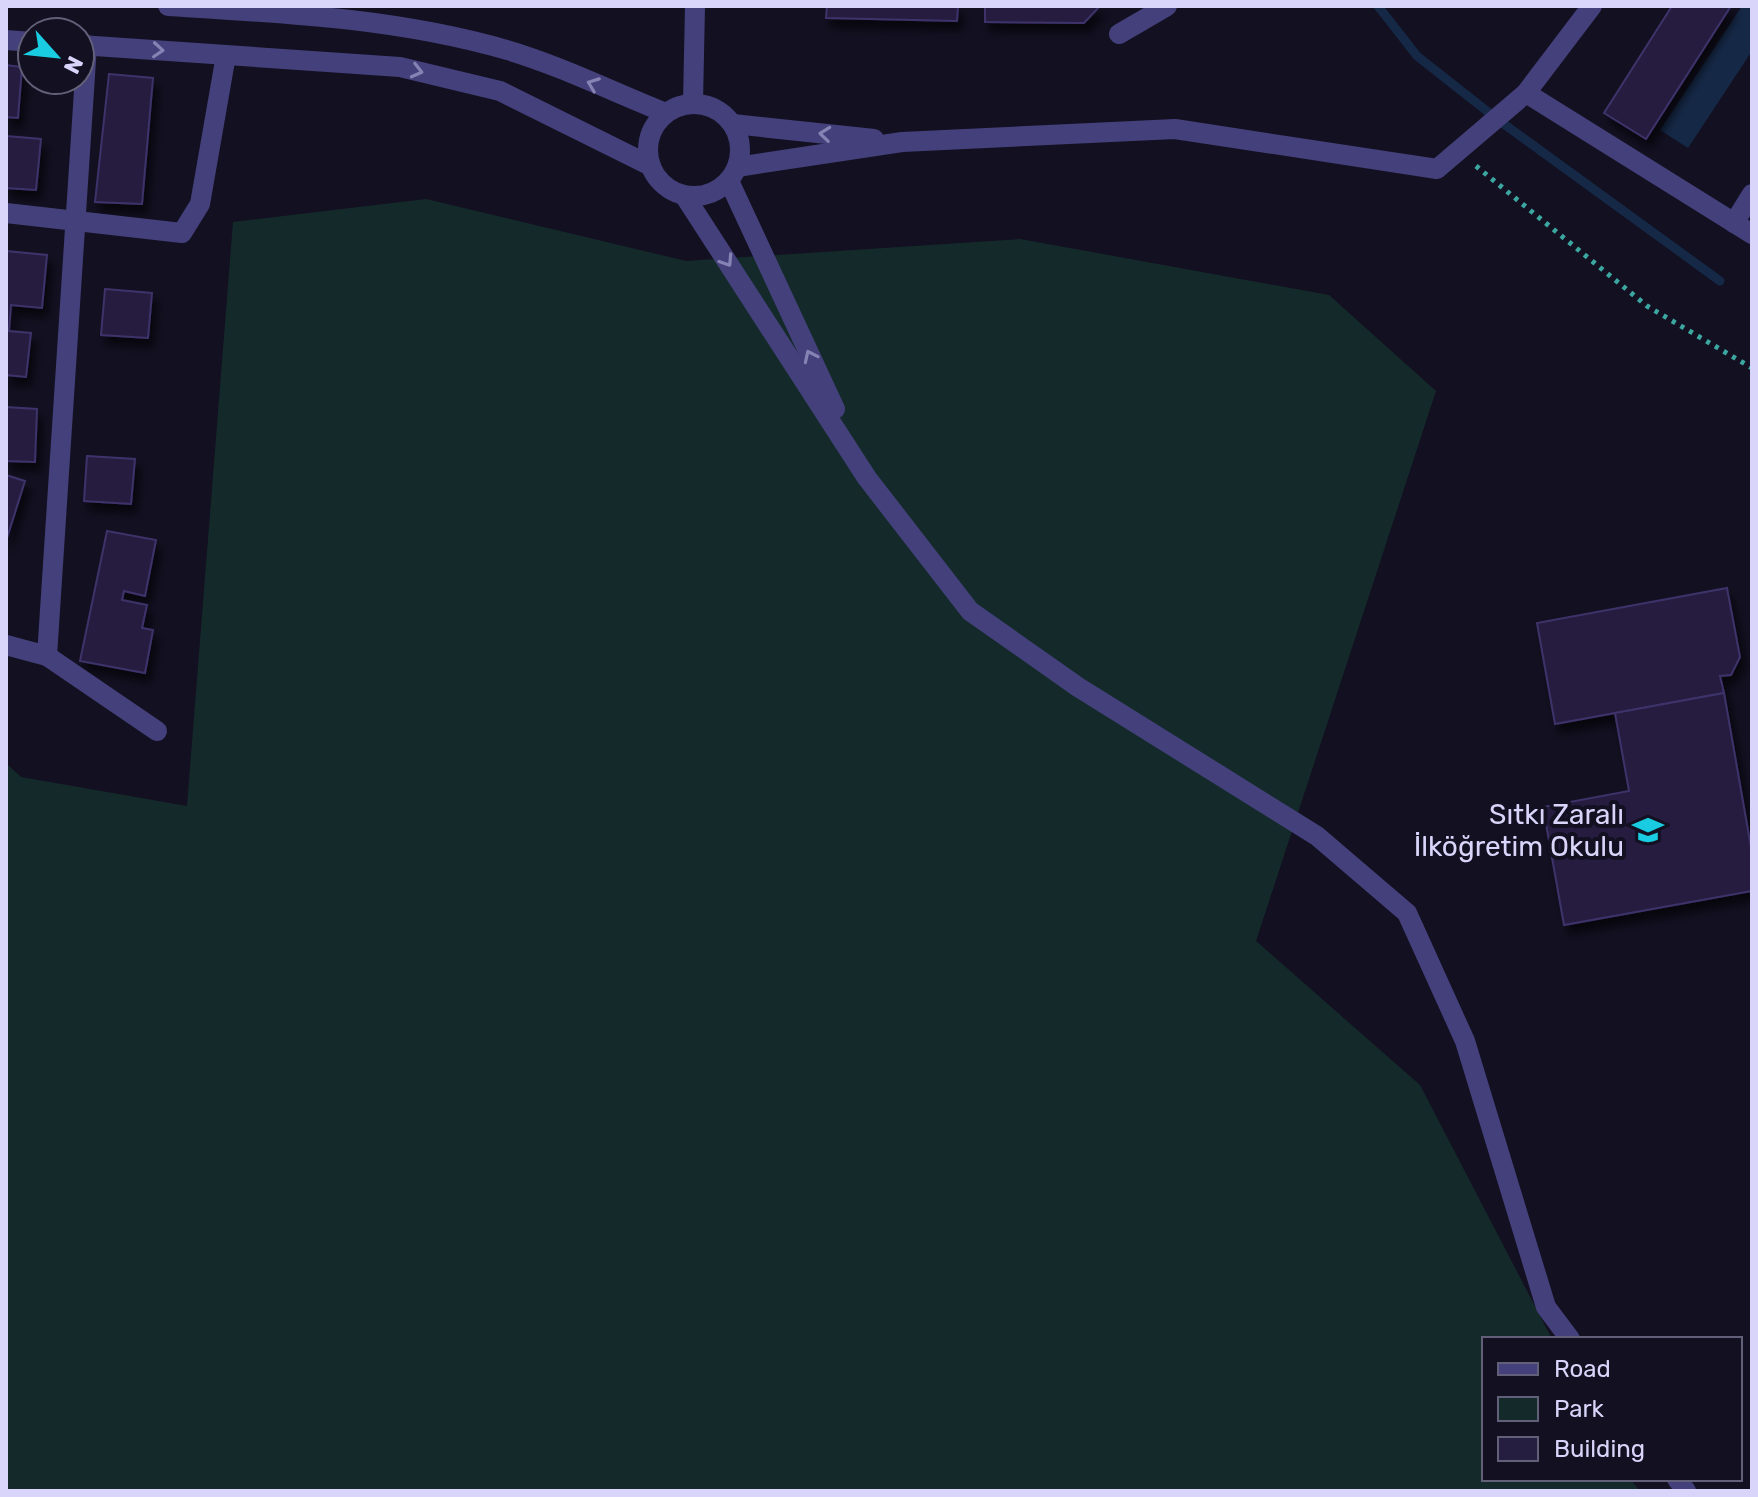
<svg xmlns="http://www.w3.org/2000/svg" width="1758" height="1497" font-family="Rubik,sans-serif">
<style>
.green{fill:#142a2a}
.water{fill:#152846}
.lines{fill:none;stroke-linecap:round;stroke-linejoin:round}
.stream{stroke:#152846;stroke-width:9}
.building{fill:#251e40;stroke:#3e3369;stroke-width:2;filter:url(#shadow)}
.path{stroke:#3ca7a1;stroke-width:5;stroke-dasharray:4 6;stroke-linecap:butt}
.minor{stroke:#43407b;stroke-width:20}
.oneway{stroke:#8683b4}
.labels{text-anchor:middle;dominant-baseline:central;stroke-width:8;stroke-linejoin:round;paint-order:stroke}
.poi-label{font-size:28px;fill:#d9d5fa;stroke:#131021;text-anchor:end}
</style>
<defs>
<filter id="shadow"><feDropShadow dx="5" dy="9" stdDeviation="4" flood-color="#0009"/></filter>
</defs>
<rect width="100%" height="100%" fill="#131021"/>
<!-- green -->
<path class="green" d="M426,199l260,62 334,-22 309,56 107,96 -180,550 164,144 132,254h-68v140h146l10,12h-1634v-728l15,14 166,29 46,-584z"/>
<!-- water -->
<path class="water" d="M1742,6h10v45l-64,97 -28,-18z"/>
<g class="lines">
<!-- stream -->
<path class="stream" d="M1378,6l39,50 80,63 223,162"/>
</g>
<!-- building -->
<g class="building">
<path d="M827,6h131l-1,15 -131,-3z"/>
<path d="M985,6h115l-16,17 -99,-1z"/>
<path d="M1672,6h59l-85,133 -42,-26z"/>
<path d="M6,65l16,2 -4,51 -12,-1z"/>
<path d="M109,74l44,4 -11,126 -47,-2z"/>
<path d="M6,136l35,3 -5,51 -30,-2z"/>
<path d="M6,251l41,4 -5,53 -31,-3 -2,26 22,2 -5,44 -20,-2z"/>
<path d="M105,289l47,4 -4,45 -47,-3z"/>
<path d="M6,407l31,2 -2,53 -29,-1z"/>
<path d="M87,456l48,3 -4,45 -47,-3z"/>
<path d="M6,475l19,6 -19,60z"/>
<path d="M107,531l49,9 -11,56 -21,-5 -2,9 25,5 -5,23 11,2 -8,43 -65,-12z"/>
<path d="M1727,588l13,69 -9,18 -11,1 4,17 -169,31 -18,-101z"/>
<path d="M1724,693l28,160v38l-188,34 -21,-118 86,-16 -14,-78z"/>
</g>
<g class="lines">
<!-- path -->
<path class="path" d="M1476,166l171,140 105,62"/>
<!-- minor -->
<g class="minor">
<path d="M168,6c114,7 228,12 339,44 54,16 106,42 159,63"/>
<path d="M1119,34l48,-28"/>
<path d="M6,40l26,2"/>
<path d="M80,45l320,22 100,24 151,75"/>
<path d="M1526,93l226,141"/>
<path d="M693,103l2,-97"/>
<circle cx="694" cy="150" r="46"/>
<path d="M733,124l141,15"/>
<path d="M737,167l165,-25 273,-13 262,40 89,-76 66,-87"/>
<path d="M729,181l106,228"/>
<path d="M684,195l183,283 103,133 108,76 239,149 90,77 58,128 81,266 24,32"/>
<path d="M6,213l176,20 18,-29 26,-149"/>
<path d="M1734,223l18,-29"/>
<path d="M6,645l41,11 40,-611"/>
<path d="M47,656l110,75"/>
<path d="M1677,1479l9,12"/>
</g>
</g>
<!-- one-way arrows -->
<defs><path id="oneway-chevron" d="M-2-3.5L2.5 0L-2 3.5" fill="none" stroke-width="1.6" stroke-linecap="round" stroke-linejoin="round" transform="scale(2)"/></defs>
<g class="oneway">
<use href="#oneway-chevron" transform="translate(158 50) rotate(4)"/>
<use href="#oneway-chevron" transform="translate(417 71) rotate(14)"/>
<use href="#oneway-chevron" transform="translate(593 84) rotate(-159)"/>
<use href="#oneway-chevron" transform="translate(825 134) rotate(-174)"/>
<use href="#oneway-chevron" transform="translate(727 261) rotate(57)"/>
<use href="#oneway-chevron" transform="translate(810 356) rotate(-115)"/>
</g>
<!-- icons -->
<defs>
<symbol id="school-bare" viewBox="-9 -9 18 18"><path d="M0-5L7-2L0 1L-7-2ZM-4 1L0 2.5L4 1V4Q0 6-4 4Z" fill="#1acce1" stroke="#131021" stroke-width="2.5" paint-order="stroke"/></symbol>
</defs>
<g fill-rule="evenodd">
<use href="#school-bare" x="1626" y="808" width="44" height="44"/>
</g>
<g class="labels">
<!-- poi labels -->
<g class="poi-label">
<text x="1624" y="814">Sıtkı Zaralı<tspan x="1624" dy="32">İlköğretim Okulu</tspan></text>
</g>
</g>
<!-- border -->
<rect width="1758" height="1497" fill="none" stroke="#d9d5fa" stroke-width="16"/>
<!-- legend -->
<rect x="1482" y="1337" width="260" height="144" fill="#131021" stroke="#625f78" stroke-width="2"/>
<rect x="1498" y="1363" width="40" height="12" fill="#43407b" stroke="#625f78" stroke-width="2"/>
<text x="1554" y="1377" font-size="24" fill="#d9d5fa">Road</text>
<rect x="1498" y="1397" width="40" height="24" fill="#142a2a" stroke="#625f78" stroke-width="2"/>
<text x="1554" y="1417" font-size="24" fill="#d9d5fa">Park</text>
<rect x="1498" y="1437" width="40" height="24" fill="#251e40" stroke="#625f78" stroke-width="2"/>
<text x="1554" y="1457" font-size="24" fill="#d9d5fa">Building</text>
<!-- north arrow -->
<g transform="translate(56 56) rotate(117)"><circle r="38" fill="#131021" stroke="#625f78" stroke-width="2"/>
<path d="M0-6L14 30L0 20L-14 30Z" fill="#1acce1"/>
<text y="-12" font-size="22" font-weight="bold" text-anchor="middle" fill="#d9d5fa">N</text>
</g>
</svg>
